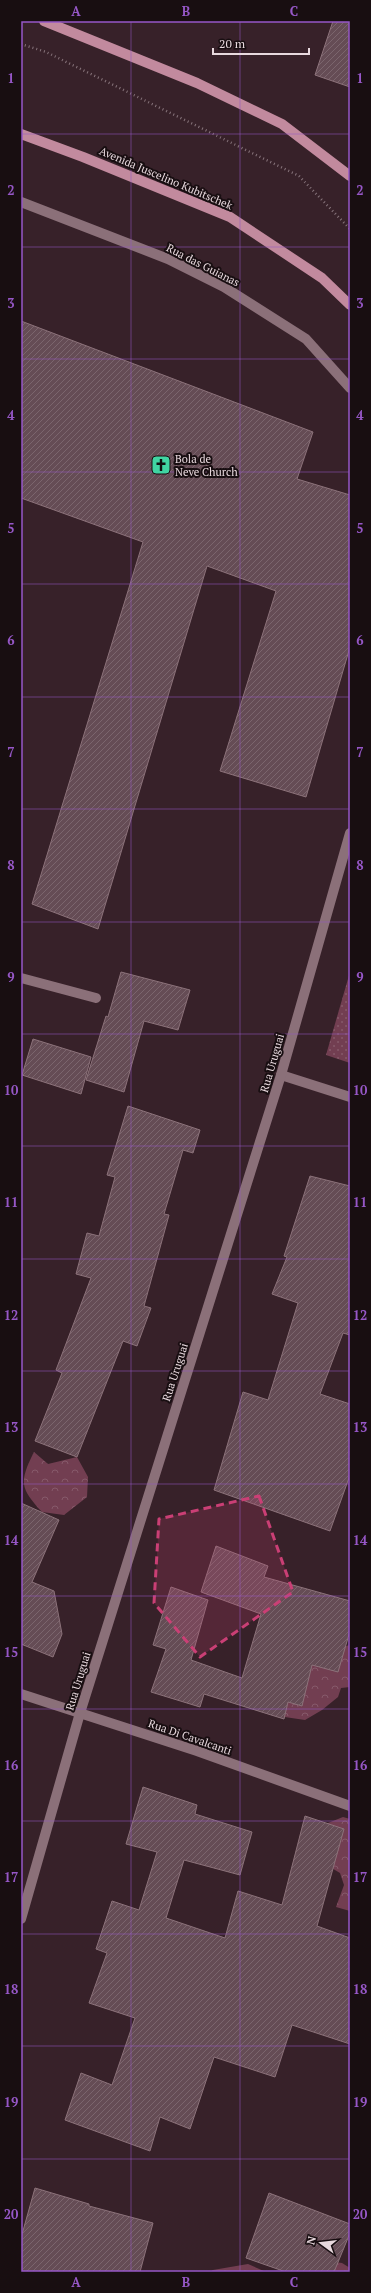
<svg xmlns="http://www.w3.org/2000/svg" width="371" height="2293" font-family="'PT Serif',serif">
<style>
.grass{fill:url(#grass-dots)}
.forest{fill:url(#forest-crowns)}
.building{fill:url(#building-hatch);stroke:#8c727a}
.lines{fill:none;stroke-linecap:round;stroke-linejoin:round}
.path{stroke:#87747b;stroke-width:2.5;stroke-dasharray:1 3;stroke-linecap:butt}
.minor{stroke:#8b7079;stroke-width:10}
.primary{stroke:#c28a9e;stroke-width:10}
.marked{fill:#ca3f75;fill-opacity:0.2;stroke:#ca3f75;stroke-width:3;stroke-dasharray:8 5;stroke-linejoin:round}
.grid{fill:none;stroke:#9657c7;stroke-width:1;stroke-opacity:0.55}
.labels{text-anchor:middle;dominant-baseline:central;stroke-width:4;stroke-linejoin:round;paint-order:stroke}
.street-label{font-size:11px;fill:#e8d9de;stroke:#180e11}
.poi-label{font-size:11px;fill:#e8d9de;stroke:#180e11;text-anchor:start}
.neatline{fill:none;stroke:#9657c7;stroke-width:1.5}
.grid-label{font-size:13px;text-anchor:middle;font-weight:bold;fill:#9657c7}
</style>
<defs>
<pattern id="grass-dots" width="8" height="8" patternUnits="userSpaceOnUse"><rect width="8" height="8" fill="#723e51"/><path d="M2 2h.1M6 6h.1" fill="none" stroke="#86596a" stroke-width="1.8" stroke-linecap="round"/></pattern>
<pattern id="forest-crowns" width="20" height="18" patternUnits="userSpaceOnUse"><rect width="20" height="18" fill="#723e51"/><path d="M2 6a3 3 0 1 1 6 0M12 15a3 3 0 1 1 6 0" fill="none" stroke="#86596a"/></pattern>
<pattern id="building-hatch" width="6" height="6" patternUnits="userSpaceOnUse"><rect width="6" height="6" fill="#654c55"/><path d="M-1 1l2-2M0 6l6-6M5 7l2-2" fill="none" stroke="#7b656d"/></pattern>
</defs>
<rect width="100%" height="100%" fill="#372129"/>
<!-- grass -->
<path class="grass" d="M350,972v91l-24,-8z"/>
<!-- forest -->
<g class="forest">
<path d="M34,1452l14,12 29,-7 11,20 -1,20 -23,18 -22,-3c-22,-24 -23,-30 -8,-60z"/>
<path d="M262,1639l80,8 8,-2v42l-9,1 -3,9 -16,13 -17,10 -27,-4z"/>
<path d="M343,1817l7,2v92l-14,-4 8,-22 -4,-12 -10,-6 -11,-27 9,-17z"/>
<path d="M311,2259l31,4 8,5v4h-48z"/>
<path d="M248,2264l18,8h-56l3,-2z"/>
</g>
<!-- building -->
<g class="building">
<path d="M333,21h17v66l-35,-12z"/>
<path d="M21,321l292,111 -16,47 53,16v152l-44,150 -86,-26 56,-180 -69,-25 -109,363 -66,-25 111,-362 -122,-44z"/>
<path d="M121,972l69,18 -12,40 -34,-9 -20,71 -38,-12 20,-64 2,1z"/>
<path d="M33,1039l58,18 -10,37 -59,-19z"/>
<path d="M128,1106l72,24 -7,23 -10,-3 -19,64 5,1 -25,91 7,2 -14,38 -14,-5 -46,116 -42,-16 27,-68 -6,-3 35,-92 -15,-4 11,-41 12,3 16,-59 -8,-2z"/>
<path d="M310,1176l40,10v149l-7,-2 -23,61 30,10v71l-20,56 -116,-41 29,-98 25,8 30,-97 -26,-9 15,-37 -3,-1z"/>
<path d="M21,1503l38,17 -27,62 22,9 8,43 -9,23 -32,-13z"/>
<path d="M216,1546l52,20 -4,11 86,24v30l-12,41 -26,-7 -10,41 -14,-4 -4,17 -80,-25 -4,13 -49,-15 15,-43 -13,-4 18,-58 37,13 -17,60 51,18 19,-64 -60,-22z"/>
<path d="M143,1787l54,18 -2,9 57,18 -12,43 -56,-15 -18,58 59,20 13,-47 44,14 23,-89 39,13 -27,97 33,12v106l-58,-19 -17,52 -61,-20 -24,72 -30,-12 -10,34 -85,-31 16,-47 31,12 23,-67 -46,-15 18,-50 -11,-4 16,-48 27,9 18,-58 -31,-8z"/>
<path d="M35,2188l54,16v2l64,17 -13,49h-119v-34z"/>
<path d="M269,2193l81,31v9l-16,39h-48l-40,-14z"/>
</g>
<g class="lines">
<!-- path -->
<path class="path" d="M21,44l25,8 253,124 51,53"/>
<!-- minor -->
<g class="minor">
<path d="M21,202l147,57 56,28 82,52 44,49"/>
<path d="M21,978l75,20"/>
<path d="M281,1075l69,22"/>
<path d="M21,1694l176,57 153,55"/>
<path d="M21,1919l59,-206 201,-638 69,-242"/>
</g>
<!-- primary -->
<g class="primary">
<path d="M44,21l153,62 85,41 68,52"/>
<path d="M21,134l62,23 147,60 92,61 28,27"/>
</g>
</g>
<!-- marked area -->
<path class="marked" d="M259,1496l34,96 -93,65 -46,-54 5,-84z"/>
<!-- grid -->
<path class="grid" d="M131,21v2251M240,21v2251M21,134h329M21,247h329M21,359h329M21,472h329M21,584h329M21,697h329M21,809h329M21,922h329M21,1034h329M21,1146h329M21,1259h329M21,1371h329M21,1484h329M21,1596h329M21,1709h329M21,1821h329M21,1934h329M21,2046h329M21,2159h329"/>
<!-- icons -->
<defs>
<symbol id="church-square" viewBox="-11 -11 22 22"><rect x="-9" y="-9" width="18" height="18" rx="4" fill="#40d4a2" stroke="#180e11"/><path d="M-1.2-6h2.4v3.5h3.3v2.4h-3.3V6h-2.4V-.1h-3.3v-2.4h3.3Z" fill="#111"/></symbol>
</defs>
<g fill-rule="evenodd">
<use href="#church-square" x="150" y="454" width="22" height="22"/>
</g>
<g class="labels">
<!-- street labels -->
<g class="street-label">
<text transform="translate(166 178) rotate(23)">Avenida Juscelino Kubitschek</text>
<text transform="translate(203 265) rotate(27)">Rua das Guianas</text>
<text transform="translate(272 1063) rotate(-74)">Rua Uruguai</text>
<text transform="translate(175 1372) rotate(-72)">Rua Uruguai</text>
<text transform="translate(78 1681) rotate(-73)">Rua Uruguai</text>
<text transform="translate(190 1737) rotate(19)">Rua Di Cavalcanti</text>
</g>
<!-- poi labels -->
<g class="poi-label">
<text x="175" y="459">Bola de<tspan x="175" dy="13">Neve Church</tspan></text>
</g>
</g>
<!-- border -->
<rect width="371" height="2293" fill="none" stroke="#180e11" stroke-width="44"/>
<!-- north arrow -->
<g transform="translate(321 2243) rotate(285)" stroke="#180e11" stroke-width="3" paint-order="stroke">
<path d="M0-3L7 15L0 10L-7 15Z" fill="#e8d9de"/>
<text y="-6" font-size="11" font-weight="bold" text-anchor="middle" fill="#e8d9de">N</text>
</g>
<!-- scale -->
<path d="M213 48v6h96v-6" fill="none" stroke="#e8d9de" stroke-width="2"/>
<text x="219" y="48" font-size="12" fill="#e8d9de" stroke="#180e11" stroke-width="3" paint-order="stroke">20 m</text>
<rect x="22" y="22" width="327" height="2249" class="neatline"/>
<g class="grid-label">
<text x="76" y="16">A</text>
<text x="186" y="16">B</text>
<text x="294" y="16">C</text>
<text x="11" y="83">1</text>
<text x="360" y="83">1</text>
<text x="11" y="195">2</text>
<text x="360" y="195">2</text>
<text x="11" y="308">3</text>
<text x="360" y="308">3</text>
<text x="11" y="420">4</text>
<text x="360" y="420">4</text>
<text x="11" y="533">5</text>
<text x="360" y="533">5</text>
<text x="11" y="645">6</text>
<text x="360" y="645">6</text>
<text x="11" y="757">7</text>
<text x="360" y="757">7</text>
<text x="11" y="870">8</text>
<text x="360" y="870">8</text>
<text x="11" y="982">9</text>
<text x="360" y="982">9</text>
<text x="11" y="1095">10</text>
<text x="360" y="1095">10</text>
<text x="11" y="1207">11</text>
<text x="360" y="1207">11</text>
<text x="11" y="1320">12</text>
<text x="360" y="1320">12</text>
<text x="11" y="1432">13</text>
<text x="360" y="1432">13</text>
<text x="11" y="1545">14</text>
<text x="360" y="1545">14</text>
<text x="11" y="1657">15</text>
<text x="360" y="1657">15</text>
<text x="11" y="1770">16</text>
<text x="360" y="1770">16</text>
<text x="11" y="1882">17</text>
<text x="360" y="1882">17</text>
<text x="11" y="1994">18</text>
<text x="360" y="1994">18</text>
<text x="11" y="2107">19</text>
<text x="360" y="2107">19</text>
<text x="11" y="2219">20</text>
<text x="360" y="2219">20</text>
<text x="76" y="2287">A</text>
<text x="186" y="2287">B</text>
<text x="294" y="2287">C</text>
</g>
</svg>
